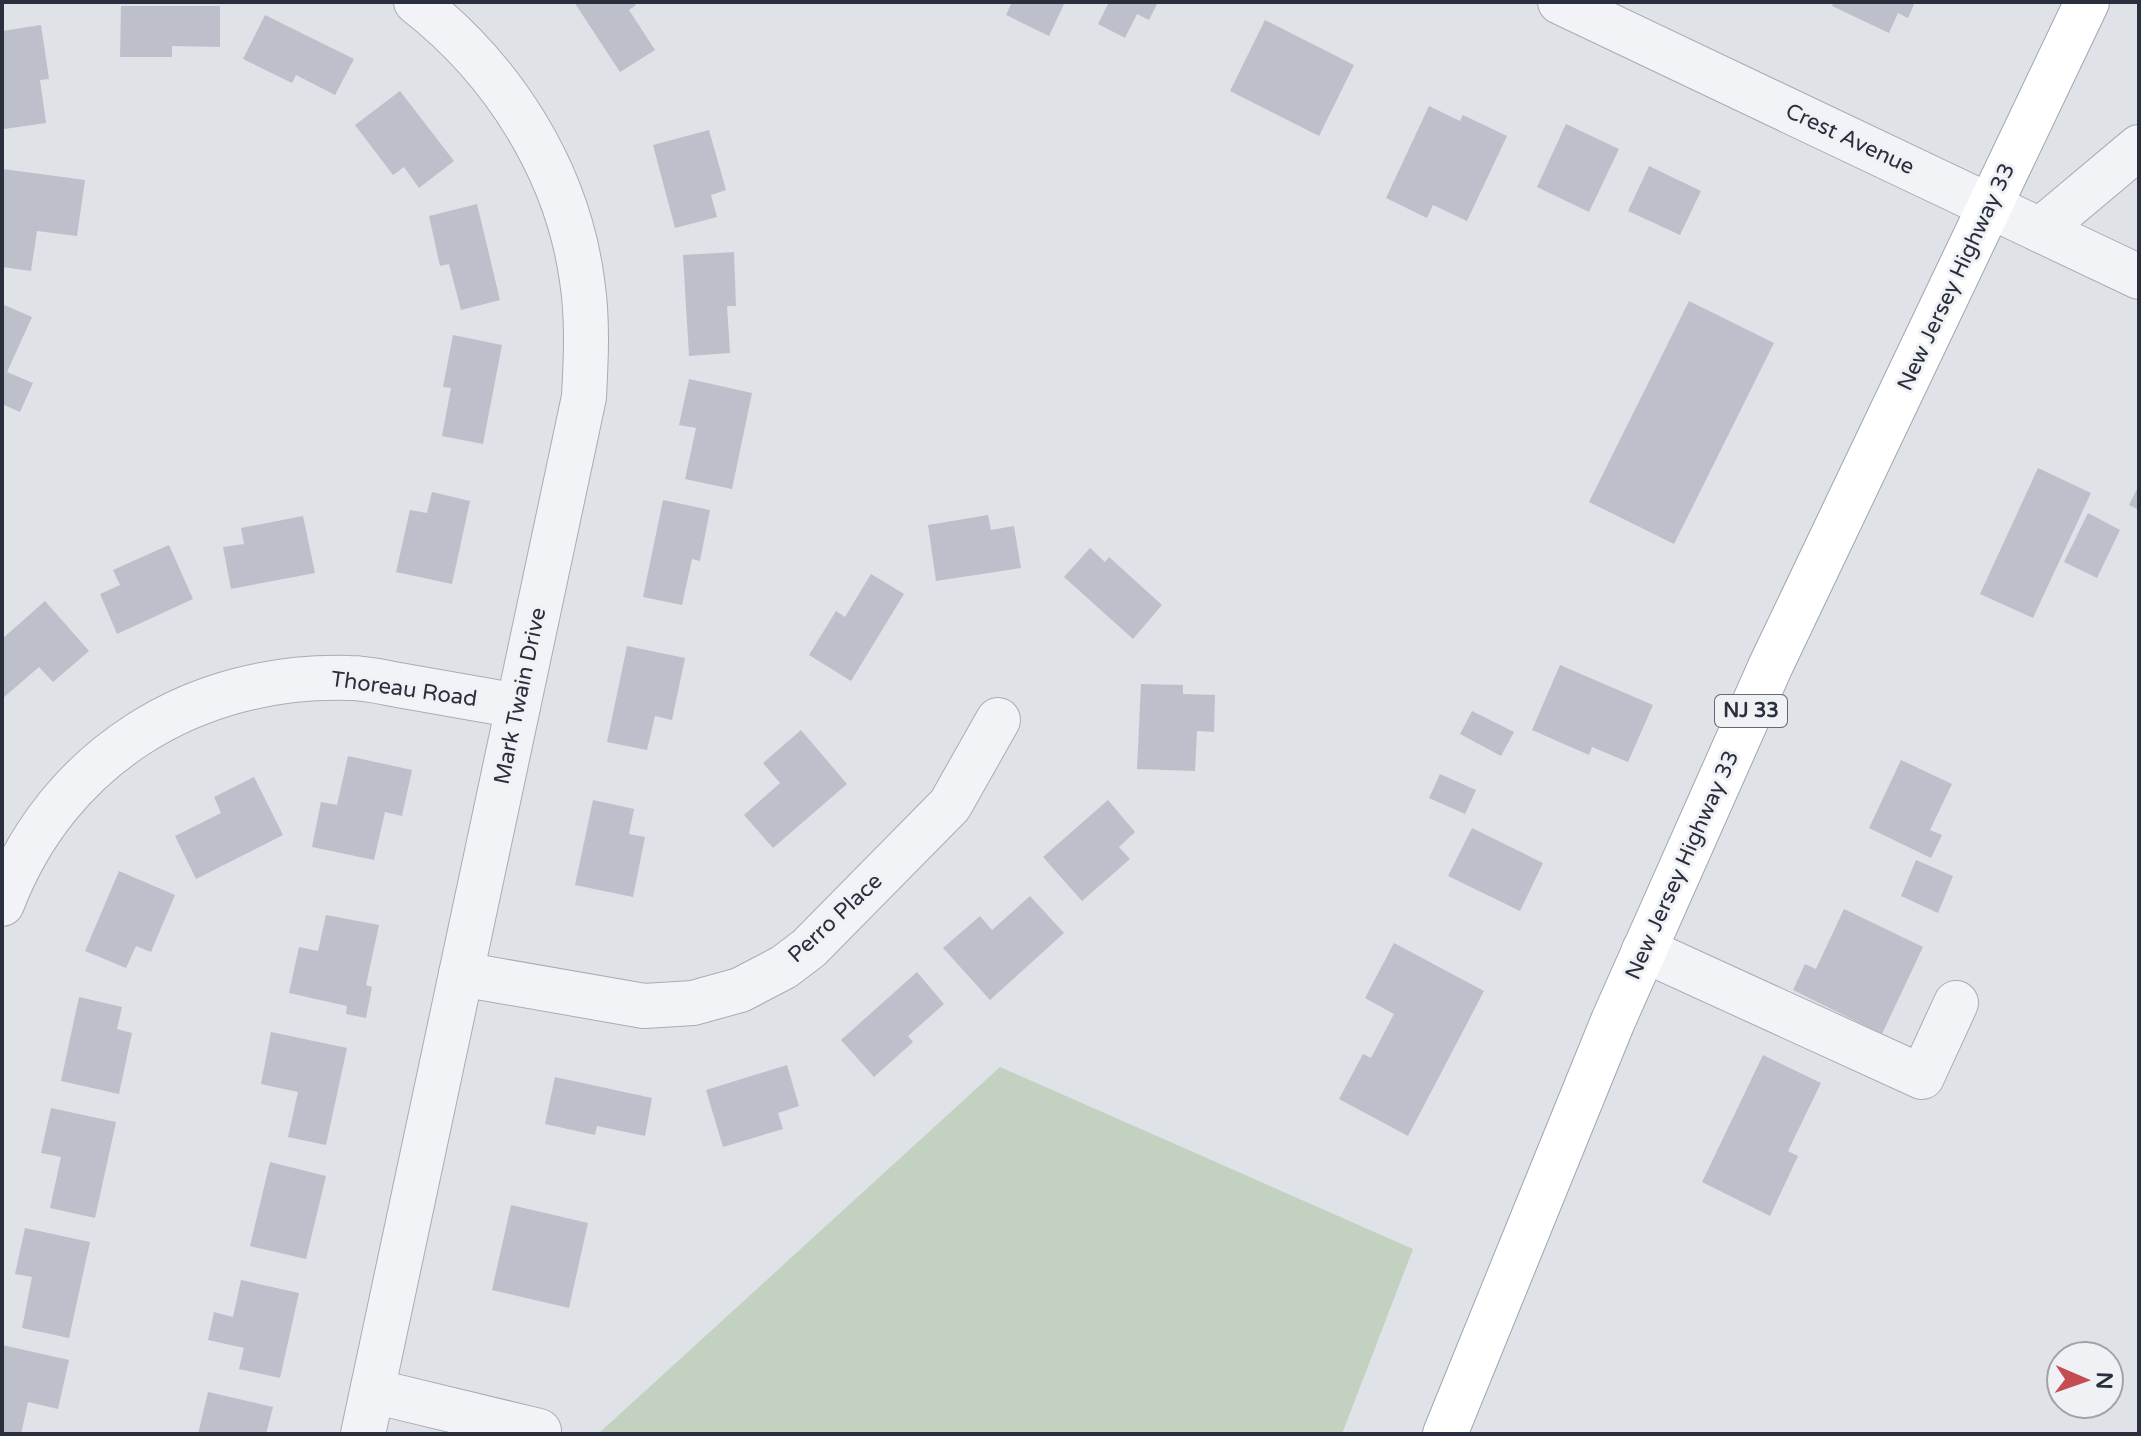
<svg xmlns="http://www.w3.org/2000/svg" width="2141" height="1436" font-family="'Varela Round',sans-serif">
<style>
.green{fill:#c3d1c1}
.building{fill:#bdc0ca}
.lines{fill:none;stroke-linecap:round;stroke-linejoin:round}
.minor-casing{stroke:#a8acb4;stroke-width:46}
.major-casing{stroke:#9fa5b2;stroke-width:46}
.minor{stroke:#f2f3f6;stroke-width:44}
.major{stroke:#fff;stroke-width:44}
.labels{text-anchor:middle;dominant-baseline:central;stroke-width:6;stroke-linejoin:round;paint-order:stroke}
.shield{fill:#eff1f5;stroke:#646974;stroke-width:2}
.shield-label{font-size:20px;font-weight:bold;fill:#292f3d}
.street-label{font-size:22px;fill:#292f3d;stroke:#eff1f5}
</style>
<rect width="100%" height="100%" fill="#dfe2e7"/>
<!-- green -->
<path class="green" d="M1000,1067l413,182 -71,185h-744z"/>
<!-- building -->
<g class="building">
<path d="M574,2h60l2,3 -7,5 26,40 -35,22z"/>
<path d="M1012,2h53l-16,34 -43,-21z"/>
<path d="M1109,2h49l-9,18 -12,-6 -12,24 -27,-14z"/>
<path d="M1834,2h81l-7,16 -10,-5 -9,20 -57,-27z"/>
<path d="M121,6h99v41l-48,-1v11h-52z"/>
<path d="M265,15l89,44 -19,36 -39,-20 -4,8 -49,-24z"/>
<path d="M1265,20l89,45 -35,71 -89,-45z"/>
<path d="M41,25l8,54 -9,1 6,43 -42,6 -2,-98z"/>
<path d="M400,91l54,70 -35,27 -15,-21 -11,8 -38,-50z"/>
<path d="M1429,106l31,15 3,-6 44,21 -40,85 -34,-16 -6,13 -41,-20z"/>
<path d="M1566,124l53,25 -30,63 -52,-25z"/>
<path d="M709,130l17,60 -15,5 6,22 -42,11 -22,-83z"/>
<path d="M1649,166l52,25 -21,44 -52,-24z"/>
<path d="M3,169l82,11 -8,56 -40,-5 -6,40 -29,-4z"/>
<path d="M477,204l23,96 -39,10 -12,-46 -9,2 -11,-50z"/>
<path d="M734,252l2,54h-9l3,47 -41,3 -6,-101z"/>
<path d="M1689,301l85,42 -100,201 -85,-42z"/>
<path d="M2,304l30,13 -25,55 26,11 -13,29 -18,-8z"/>
<path d="M453,335l49,10 -19,99 -41,-8 9,-48 -8,-1z"/>
<path d="M689,379l63,14 -20,96 -47,-10 11,-51 -17,-3z"/>
<path d="M2038,468l53,25 -58,125 -53,-24z"/>
<path d="M2139,485v25l-10,-5z"/>
<path d="M432,492l38,9 -18,83 -56,-12 14,-62 17,3z"/>
<path d="M663,500l47,10 -10,51 -8,-2 -10,46 -39,-8z"/>
<path d="M2088,513l32,17 -23,48 -33,-16z"/>
<path d="M988,515l3,15 23,-4 7,42 -85,13 -8,-56z"/>
<path d="M303,516l12,57 -84,16 -8,-42 21,-3 -3,-16z"/>
<path d="M169,545l24,54 -76,35 -17,-40 20,-9 -7,-15z"/>
<path d="M1090,548l15,14 4,-5 53,48 -29,34 -69,-62z"/>
<path d="M871,574l33,20 -53,87 -42,-26 27,-44 9,6z"/>
<path d="M45,601l44,50 -36,31 -14,-15 -36,31 -1,-59z"/>
<path d="M627,646l58,12 -13,62 -17,-4 -8,34 -40,-8z"/>
<path d="M1560,665l93,40 -25,57 -36,-15 -3,8 -57,-25z"/>
<path d="M1141,684l42,1v9l32,1 -1,37 -17,-1 -2,40 -58,-2z"/>
<path d="M1472,711l42,21 -13,24 -41,-22z"/>
<path d="M801,730l46,54 -74,64 -29,-33 36,-32 -17,-20z"/>
<path d="M348,756l64,14 -10,46 -17,-4 -11,48 -62,-13 9,-45 16,3z"/>
<path d="M1901,760l51,24 -22,46 12,5 -11,23 -62,-30z"/>
<path d="M1440,774l36,16 -11,24 -36,-16z"/>
<path d="M254,777l29,58 -87,44 -21,-43 46,-23 -7,-16z"/>
<path d="M593,800l41,9 -5,25 16,3 -12,60 -58,-12z"/>
<path d="M1108,800l27,32 -16,15 11,12 -48,42 -39,-44z"/>
<path d="M1472,828l71,35 -23,48 -72,-35z"/>
<path d="M1916,860l37,16 -15,37 -37,-17z"/>
<path d="M119,871l56,24 -24,57 -15,-6 -10,22 -41,-17z"/>
<path d="M1030,896l34,37 -74,67 -47,-52 37,-32 12,14z"/>
<path d="M1844,909l79,38 -41,87 -89,-44 12,-26 11,5z"/>
<path d="M326,915l53,10 -13,60 6,2 -6,31 -20,-4 1,-8 -58,-13 10,-46 19,4z"/>
<path d="M1394,943l90,48 -76,145 -69,-37 24,-45 8,4 23,-44 -29,-16z"/>
<path d="M917,972l27,32 -36,32 5,6 -39,35 -33,-37z"/>
<path d="M79,997l43,10 -5,22 15,4 -13,61 -58,-13z"/>
<path d="M271,1032l76,16 -21,97 -38,-8 10,-45 -37,-8z"/>
<path d="M1763,1055l58,28 -33,68 10,5 -28,60 -68,-34z"/>
<path d="M787,1065l12,41 -21,7 5,16 -60,18 -17,-57z"/>
<path d="M555,1077l97,21 -7,38 -48,-10 -2,9 -50,-11z"/>
<path d="M51,1108l65,14 -21,96 -45,-10 11,-51 -20,-4z"/>
<path d="M270,1162l56,14 -20,83 -56,-13z"/>
<path d="M511,1205l77,18 -19,85 -77,-18z"/>
<path d="M25,1228l65,14 -21,96 -47,-10 10,-51 -17,-3z"/>
<path d="M241,1280l58,13 -19,85 -41,-9 5,-21 -36,-8 6,-28 19,5z"/>
<path d="M2,1345l67,15 -11,49 -30,-7 -7,32h-19z"/>
<path d="M208,1392l65,15 -7,27h-68z"/>
</g>
<g class="lines">
<defs>
<g id="minor">
<path d="M1560,2l579,275"/>
<path d="M2040,230l99,-83"/>
<path d="M2,904c56,-147 192,-231 348,-226 18,0 36,5 54,8 38,7 76,13 114,20"/>
<path d="M1644,950l278,127 34,-74"/>
<path d="M461,974l183,32 49,-3 47,-13 44,-23 25,-19 141,-143 48,-85"/>
<path d="M373,1391l166,40"/>
<path d="M363,1434l221,-1037c2,-39 4,-78 -2,-117 -15,-110 -79,-210 -166,-278"/>
</g>
<path id="major" d="M1445,1434l168,-413 158,-356 316,-663"/>
</defs>
<!-- minor casing -->
<use href="#minor" class="minor-casing"/>
<!-- major casing -->
<use href="#major" class="major-casing"/>
<!-- minor -->
<use href="#minor" class="minor"/>
<!-- major -->
<use href="#major" class="major"/>
</g>
<g class="labels">
<!-- shield labels -->
<rect class="shield" x="1715" y="695" width="72" height="32" rx="6"/>
<g class="shield-label">
<text x="1751" y="711">NJ 33</text>
</g>
<!-- street labels -->
<g class="street-label">
<text transform="translate(1850 139) rotate(25)">Crest Avenue</text>
<text transform="translate(1956 277) rotate(-65)">New Jersey Highway 33</text>
<text transform="translate(404 689) rotate(8)">Thoreau Road</text>
<text transform="translate(520 696) rotate(-78)">Mark Twain Drive</text>
<text transform="translate(1682 865) rotate(-66)">New Jersey Highway 33</text>
<text transform="translate(835 918) rotate(-43)">Perro Place</text>
</g>
</g>
<!-- border -->
<rect width="2141" height="1436" fill="none" stroke="#292f3d" stroke-width="8"/>
<!-- north arrow -->
<g transform="translate(2085 1380) rotate(92)"><circle r="38" fill="#eff1f5" stroke="#a0a3ab" stroke-width="2"/>
<path d="M0-6L14 30L0 20L-14 30Z" fill="#c44d52"/>
<text y="-12" font-size="22" font-weight="bold" text-anchor="middle" fill="#292f3d">N</text>
</g>
</svg>
